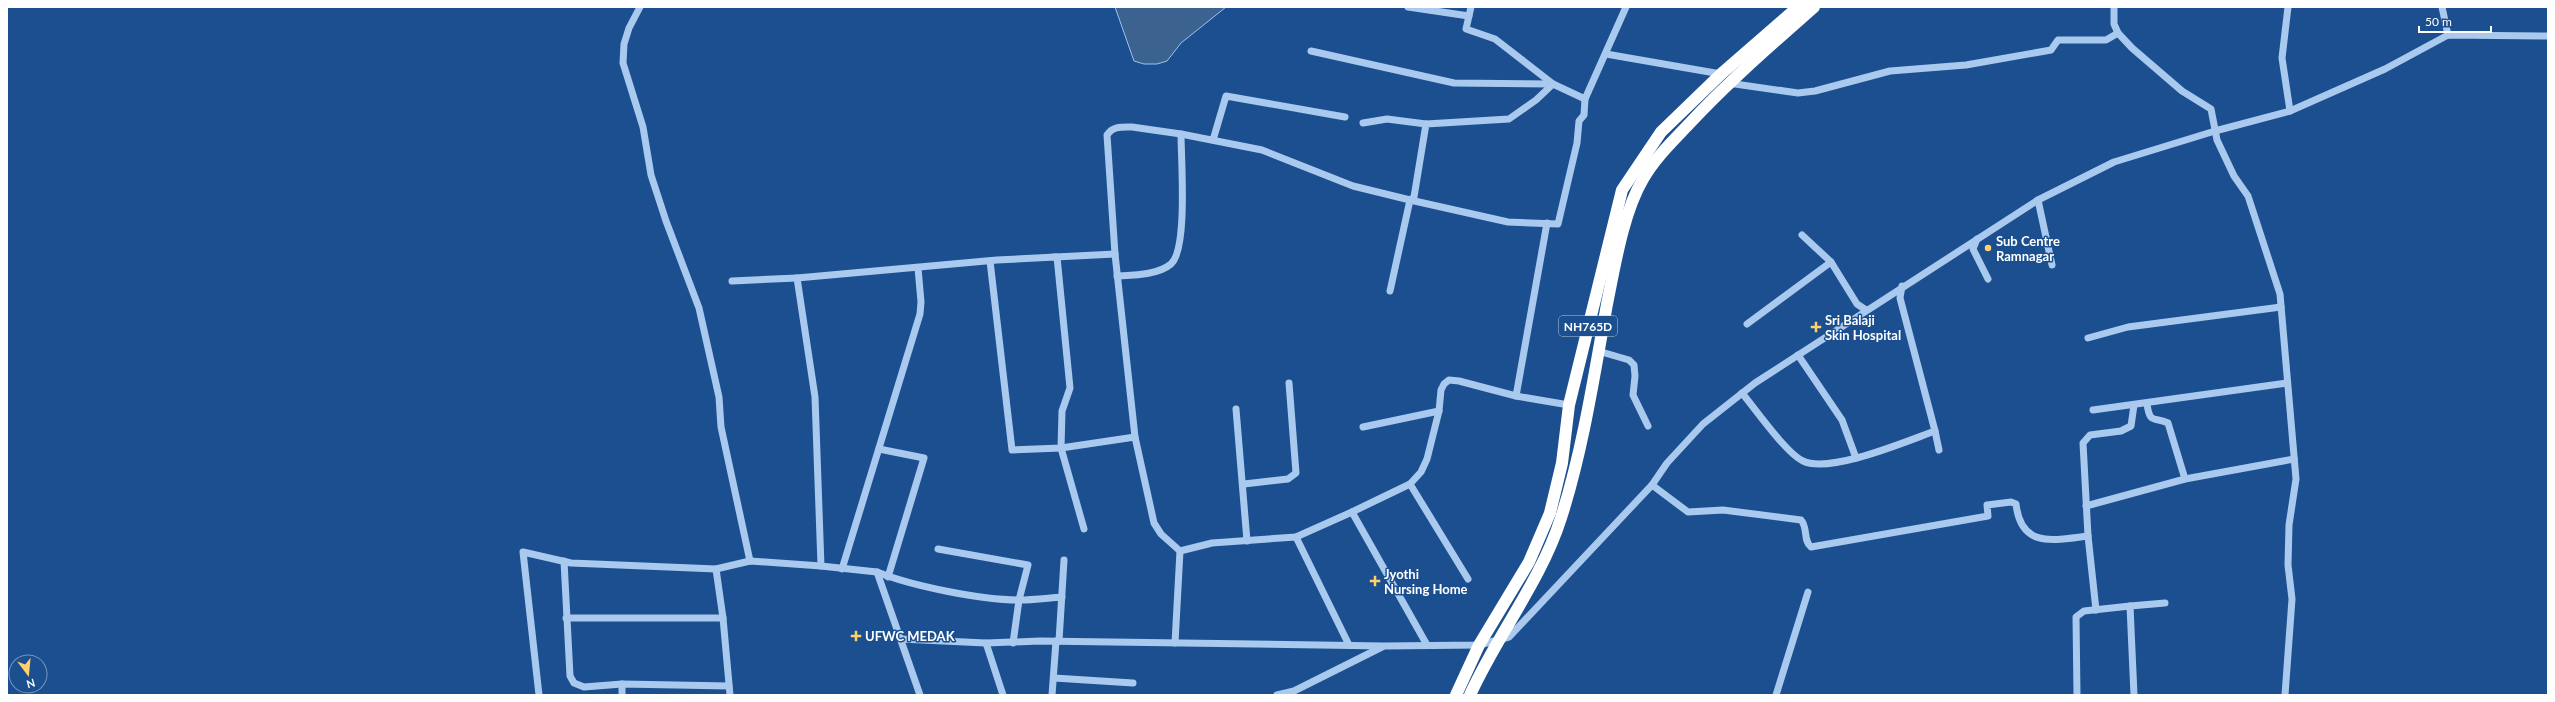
<svg xmlns="http://www.w3.org/2000/svg" width="2555" height="702" font-family="Lato,sans-serif">
<style>
.water{fill:#3c6290;stroke:#9cc4f0}
.lines{fill:none;stroke-linecap:round;stroke-linejoin:round}
.minor{stroke:#a9c9ee;stroke-width:7}
.highway{stroke:#fff;stroke-width:12}
.poi-dot{fill:#ffd166;stroke:#1b4f8f;stroke-width:1.5}
.labels{text-anchor:middle;dominant-baseline:central;stroke-width:3;stroke-linejoin:round;paint-order:stroke}
.shield{fill:#1b4f8f;stroke:#bbcadd;stroke-width:1}
.shield-label{font-size:12px;font-weight:bold;fill:#fff}
.poi-label{font-size:13px;font-weight:bold;fill:#fff;stroke:#1b4f8f;text-anchor:start}
</style>
<rect width="100%" height="100%" fill="#1b4f8f"/>
<!-- water -->
<path class="water" d="M1115,7h111l-45,36 -14,18 -10,3h-13l-10,-3z"/>
<g class="lines">
<!-- minor -->
<g class="minor">
<path d="M640,7l-11,21 -5,16 -1,19 20,64 8,48 15,46 33,87 20,89 2,30 29,134"/>
<path d="M1408,7l61,9"/>
<path d="M2114,7v17l4,9 14,15 50,43 29,18 6,31 17,36 14,20 32,98 16,185 -7,46 -1,40 4,34 -7,96"/>
<path d="M2288,7l-6,51 8,53"/>
<path d="M2442,7l6,28"/>
<path d="M1311,51l143,32 99,1 32,15"/>
<path d="M1606,54l115,20"/>
<path d="M1728,83l70,10 17,-2 75,-20 76,-6 85,-15 7,-10h48l12,-7"/>
<path d="M1363,123l24,-4 39,5"/>
<path d="M1213,140l13,-44 119,21"/>
<path d="M2038,200l14,65"/>
<path d="M1802,235l29,27 26,42 9,6"/>
<path d="M1977,239l-4,10 15,30"/>
<path d="M1053,257h4l13,131 -8,23 -1,37 23,81"/>
<path d="M990,261l22,189 49,-2 74,-11 19,86 7,11 19,17"/>
<path d="M1117,276c16,-1 41,-1 54,-12 17,-15 10,-105 10,-130"/>
<path d="M732,281l65,-3"/>
<path d="M1390,291l20,-91 4,-3 12,-73 83,-5 27,-19 17,-16 -58,-45 -29,-10 5,-22"/>
<path d="M1747,324l84,-62"/>
<path d="M2088,338l40,-11 153,-20"/>
<path d="M1598,351l31,9 5,5 1,11 -2,19 15,31"/>
<path d="M1798,355l44,65 14,38"/>
<path d="M1742,393c14,17 44,60 61,68 27,13 104,-20 132,-30l-35,-133 2,-12"/>
<path d="M1516,396l31,-173"/>
<path d="M2147,404c3,21 7,12 21,19l17,56"/>
<path d="M1236,409l11,132"/>
<path d="M2093,410l194,-27"/>
<path d="M1363,427l76,-16"/>
<path d="M1935,431l4,19"/>
<path d="M1135,437l-20,-183 -8,-119c6,-9 15,-8 25,-8l49,7 81,16 91,36 57,14 98,22 50,2 19,-81 2,-22 5,-6 1,-16 41,-92"/>
<path d="M879,449l45,9 -36,119"/>
<path d="M1244,484l44,-5 8,-6 -7,-90"/>
<path d="M1410,484l58,95"/>
<path d="M1652,485l36,27 35,-2 78,10c7,7 2,21 10,27l177,-31 -1,-11 24,-3 5,2c5,45 38,36 72,32"/>
<path d="M2086,506l99,-27 109,-20"/>
<path d="M1296,537l53,108"/>
<path d="M938,549l90,16 -9,35 -6,43"/>
<path d="M564,561l6,115 4,7 10,4 38,-3 107,2"/>
<path d="M716,569l7,49 7,77"/>
<path d="M842,569l78,-255 1,-12 -3,-34"/>
<path d="M877,572l-56,-6 -6,-169 -18,-119 200,-18 118,-6"/>
<path d="M2130,606l35,-3"/>
<path d="M2096,610l-8,-74 -5,-93 7,-8 31,-4 10,-5 3,-21"/>
<path d="M566,618h157"/>
<path d="M900,639l86,4 54,-2 344,5 95,-1 30,-8 143,-152 15,-22 36,-39 52,-41 283,-183 76,-38 101,-31 75,-20 95,-42 63,-34 100,1"/>
<path d="M1059,641l5,-81"/>
<path d="M986,643l17,52"/>
<path d="M1175,643l5,-92 32,-8 84,-6 56,-25"/>
<path d="M1427,645l-75,-133 58,-28 11,-12 6,-13 12,-48 2,-21 3,-6 5,-4 10,1 57,15 53,9"/>
<path d="M1054,678l79,5"/>
<path d="M622,684v11"/>
<path d="M539,695l-16,-143 48,11 145,6 34,-8 71,5"/>
<path d="M920,695l-43,-123c35,14 104,28 142,28 14,0 29,-2 43,-3"/>
<path d="M1052,695l4,-54"/>
<path d="M1277,695l17,-4 88,-44"/>
<path d="M1776,695l32,-103"/>
<path d="M2077,695l-1,-78 8,-6 46,-5 4,89"/>
</g>
<!-- highway -->
<g class="highway">
<path d="M1456,695l23,-50 50,-83 21,-49 12,-50 7,-58 53,-215 39,-58 60,-58 77,-67"/>
<path d="M1470,695c27,-60 71,-114 91,-177 22,-69 33,-142 46,-214 8,-39 16,-91 36,-125 12,-21 30,-38 46,-55 39,-42 82,-79 125,-117"/>
</g>
</g>
<!-- markers -->
<g class="poi-dot">
<circle cx="1988" cy="248" r="4"/>
<path d="M1814 321h4v4h4v4h-4v4h-4v-4h-4v-4h4z"/>
<path d="M1373 575h4v4h4v4h-4v4h-4v-4h-4v-4h4z"/>
<path d="M854 630h4v4h4v4h-4v4h-4v-4h-4v-4h4z"/>
</g>
<g class="labels">
<!-- shield labels -->
<rect class="shield" x="1559" y="316" width="58" height="20" rx="3"/>
<g class="shield-label">
<text x="1588" y="326">NH765D</text>
</g>
<!-- poi labels -->
<g class="poi-label">
<text x="1996" y="241">Sub Centre<tspan x="1996" dy="15">Ramnagar</tspan></text>
<text x="1825" y="320">Sri Balaji<tspan x="1825" dy="15">Skin Hospital</tspan></text>
<text x="1384" y="574">Jyothi<tspan x="1384" dy="15">Nursing Home</tspan></text>
<text x="865" y="636">UFWC MEDAK</text>
</g>
</g>
<!-- border -->
<rect width="2555" height="702" fill="none" stroke="#ffffff" stroke-width="16"/>
<!-- north arrow -->
<g transform="translate(28 674) rotate(164)"><circle r="19" fill="#1b4f8f" stroke="#7695bc"/>
<path d="M0-3L7 15L0 10L-7 15Z" fill="#ffd166"/>
<text y="-6" font-size="11" font-weight="bold" text-anchor="middle" fill="#ffffff">N</text>
</g>
<!-- scale -->
<path d="M2419 26v6h72v-6" fill="none" stroke="#ffffff" stroke-width="2"/>
<text x="2425" y="26" font-size="12" fill="#ffffff" stroke="#1b4f8f" stroke-width="3" paint-order="stroke">50 m</text>
</svg>
